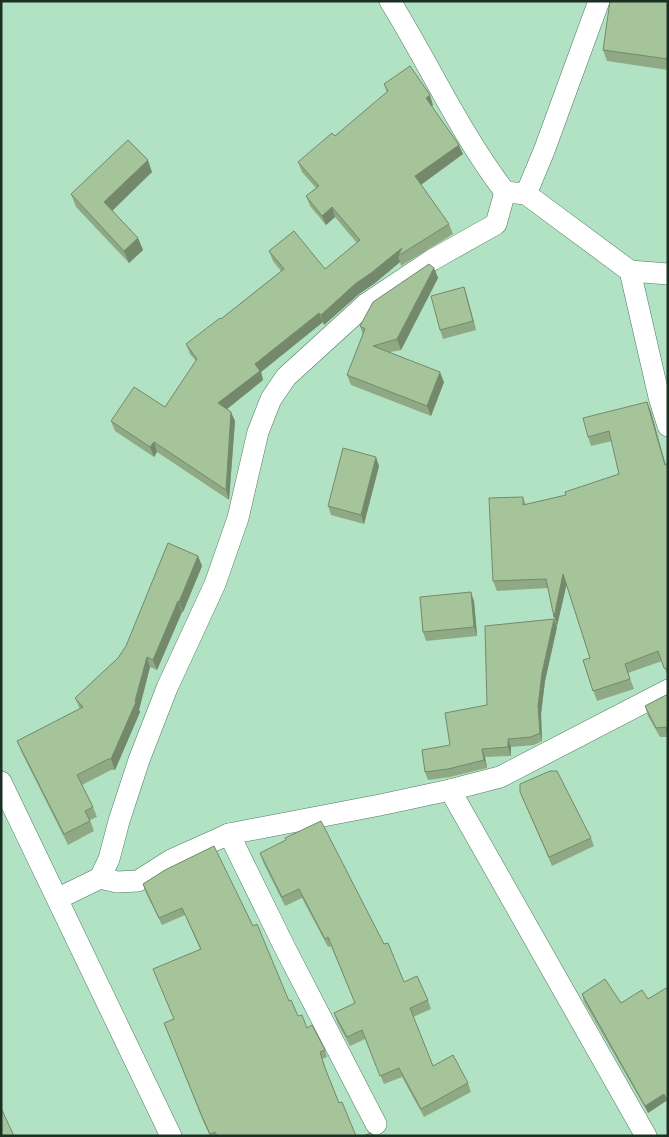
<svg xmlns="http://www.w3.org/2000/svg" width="669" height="1137" font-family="'Alegreya Sans',sans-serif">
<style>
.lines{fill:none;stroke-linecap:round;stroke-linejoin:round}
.street-casing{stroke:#4e7b60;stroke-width:22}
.street{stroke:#fff;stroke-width:21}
.wall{fill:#8fa984}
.shaded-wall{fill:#74896c}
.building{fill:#a6c49a;stroke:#74896c}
</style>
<rect width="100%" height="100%" fill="#b1e2c3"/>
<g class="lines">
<defs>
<g id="street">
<path d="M390,1c39,63 70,132 115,191l21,2 18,-43 55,-150"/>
<path d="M526,194l104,77 29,126 9,29"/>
<path d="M630,271l38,3"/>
<path d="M1,782l170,354"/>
<path d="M450,790l196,346"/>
<path d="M229,834l56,114 91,176"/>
<path d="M100,878l17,4 21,-1 33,-21 58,-26 151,-29 70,-15 50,-13 168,-87"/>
<path d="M59,898l41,-20 9,-19 10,-38 20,-61 28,-72 48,-104 23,-66 20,-86 13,-33 15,-22 80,-73 66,-44 64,-36 9,-32"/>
</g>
</defs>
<!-- street casing -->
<use href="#street" class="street-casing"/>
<!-- street -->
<use href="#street" class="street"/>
</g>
<!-- wall -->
<g class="wall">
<path d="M668,1v69l-61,-9 -4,-11z"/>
<path d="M384,84l49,21 -1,1 31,48 -42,31 28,39 4,10 -52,32 -1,-4 -25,21 -16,11 -35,31 -1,-3 -62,50 2,8 -36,29 8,12 -6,79 -72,-48 -3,5 -39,-26 -4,-10 54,-14 31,-46 -6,-7 -4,-10 35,-25 60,-48 -8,-10 -4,-10 56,18 32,-26 -22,-26 -9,8 -16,-19 -4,-10 10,-8 -14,-16 -4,-10 37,-26 52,-43z"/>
<path d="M152,172l-40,38 26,28 5,12 -14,13 -53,-56 -5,-13z"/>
<path d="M434,268l4,10 -37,72 -11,2 54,30 -13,34 -80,-31 -4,-10 16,-40 -3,-9z"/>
<path d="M464,287l12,43 -33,9 -3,-9z"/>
<path d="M647,402l4,10 14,52 3,-1v214l-6,-16 -34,12 6,16 -37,12 -14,-41 7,-2 -24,-74 -9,42 -9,-38 -51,3 -4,-10 30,-84 3,8 40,-10 53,-21 -7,-33 -21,5 -3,-9z"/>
<path d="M379,466l-15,58 -33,-9 -3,-9z"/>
<path d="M198,556l4,10 -19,46h-1l-25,58 -7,-3 -11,43 1,2 -25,58h-4l-29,15 11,22 4,10 -7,3 4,11 -26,14 -47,-94 -4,-10 63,-32 -5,-11 43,-40z"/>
<path d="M474,601l3,35 -51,5 -3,-9z"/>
<path d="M554,619l3,8 -12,54 -4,33 1,27 -8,4 -23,2v9l-26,1 2,11 -37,9 -22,3 -3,-8 62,-67z"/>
<path d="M668,694v43h-8l-12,-21 -3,-10z"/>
<path d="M520,792l71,46 3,8 -42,20z"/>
<path d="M260,853l144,129 24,18 3,9 -18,8 20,49 35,17 3,9 -47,25 -22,-40 -18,7 -19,-45 -15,7 -13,-24 -3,-9 21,-10 -24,-57 -3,1 -26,-49 -17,8 -22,-44z"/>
<path d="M165,870l124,131 9,15 27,34 2,7 -5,2 17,44 17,33h-146l-7,-15 -39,-98 9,-4 27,-70 -15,-34 -23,10 -17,-34 -2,-7z"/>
<path d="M668,987v117l-2,-3 -18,12 -64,-111 -2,-8 39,9 27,-4z"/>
</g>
<!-- shaded-wall -->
<g class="shaded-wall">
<path d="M430,95l3,10 -3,3 -4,-10z"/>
<path d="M459,145l4,9 -44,32 -4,-10z"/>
<path d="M148,160l4,12 -43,42 -5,-12z"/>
<path d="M332,207l3,10 -9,8 -4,-9z"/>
<path d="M138,238l5,12 -14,13 -5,-12z"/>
<path d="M402,248l-4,8 2,6 -25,21 -16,11 -35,31 -3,-10 34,-31z"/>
<path d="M434,268l4,10 -37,72 -4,-11z"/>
<path d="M464,287l3,9 9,34 -3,-9z"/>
<path d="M319,313l4,9 -62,50 2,8 -41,33 -4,-10 37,-39z"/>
<path d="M440,372l4,10 -13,34 -4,-10z"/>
<path d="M647,402l4,10 17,61 -3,-8z"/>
<path d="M231,412l4,9 -6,79 -3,-10z"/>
<path d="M154,442l3,10 -3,5 -4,-10z"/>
<path d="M376,457l3,9 -15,58 -3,-9z"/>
<path d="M198,556l4,10 -19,46 -4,-10z"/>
<path d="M563,574l4,9 -10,43 -3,-9z"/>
<path d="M471,592l3,9 3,35 -3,-9z"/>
<path d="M178,601l4,11 -25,58 -4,-10z"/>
<path d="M554,619l3,8 -12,54 -4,33 1,27 -2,-8 -2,-27 4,-33z"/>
<path d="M147,657l3,10 -11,43 1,2 -25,58 -4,-11 24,-58z"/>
<path d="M508,739l3,8v9l-3,-9z"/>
<path d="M482,749l3,8 2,11 -3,-8z"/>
<path d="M664,1094l2,7 -18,12 -3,-7z"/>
</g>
<!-- building -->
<g class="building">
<path d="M610,1h58v58l-65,-9z"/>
<path d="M410,66l20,29 -4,3 33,47 -44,31 34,48 -51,32 4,-8 -31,25 -16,11 -34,31 -2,-2 -64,51 5,7 -42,32 13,9 -5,78 -72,-48 -4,5 -39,-26 23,-34 31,20 32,-48 -11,-15 34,-26 1,1 63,-50 -15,-18 25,-20 31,38 35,-29 -28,-33 -10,9 -16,-20 13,-10 -21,-24 34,-29 3,3 53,-45 -4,-7z"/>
<path d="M128,140l20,20 -44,42 34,36 -14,13 -53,-57z"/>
<path d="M429,264l5,4 -37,71 -24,7 67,26 -13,34 -80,-31 18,-46 -5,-3 13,-24z"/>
<path d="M464,287l9,34 -33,9 -9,-34z"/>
<path d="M647,402l18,63 3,-2v206l-4,-1 -6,-17 -33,13 5,15 -37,12 -10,-31 7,-2 -27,-84 -9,43 -8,-38 -53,2 -4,-83 34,-1v8l43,-10 -1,-3 54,-18 -10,-43 -21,6 -5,-19z"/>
<path d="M343,448l33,9 -15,58 -33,-9z"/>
<path d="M168,543l30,13 -19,46 -1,-1 -25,59 -6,-3 -12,44 1,1 -25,57h-3l-31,16 16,32 -8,4 5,10 -26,13 -47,-93 66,-34 -8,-9 43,-40 8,-12z"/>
<path d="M471,592l3,35 -51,5 -3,-35z"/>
<path d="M554,619l-12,54 -4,33 2,27 -9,4 -23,2v8l-26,2 2,11 -36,9 -23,3 -3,-22 28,-5 -5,-32 42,-8 -2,-79z"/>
<path d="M668,694v41l-2,-8 -10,1 -11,-22z"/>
<path d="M550,771h7l34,67 -42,19 -29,-65v-8z"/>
<path d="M321,821l63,123 4,-1 16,39 13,-6 11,24 -18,8 23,58 20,-11 15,28 -47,26 -22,-41 -19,8 -18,-46 -15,7 -13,-24 21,-10 -27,-66 -3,2 -26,-50 -17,8 -22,-44 26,-13 -1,-2z"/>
<path d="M214,846l39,80 4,-2 32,77 2,-1 7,16 4,-1 5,13 5,-3 13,25 -5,2 5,16 14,35 3,-1 14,34h-139l-2,-4 -5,2 -9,-20 -37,-91 10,-4 -21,-50 48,-20 -19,-41 -23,10 -16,-34 22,-14z"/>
<path d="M605,979l16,24 21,-13 6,9 20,-12v114l-4,-7 -19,12 -63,-112z"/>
<path d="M1,1108l13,28h-13z"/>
<path d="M371,1133l1,3h-9z"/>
</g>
<!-- border -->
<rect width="669" height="1137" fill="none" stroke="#1c2f23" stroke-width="5"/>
</svg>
